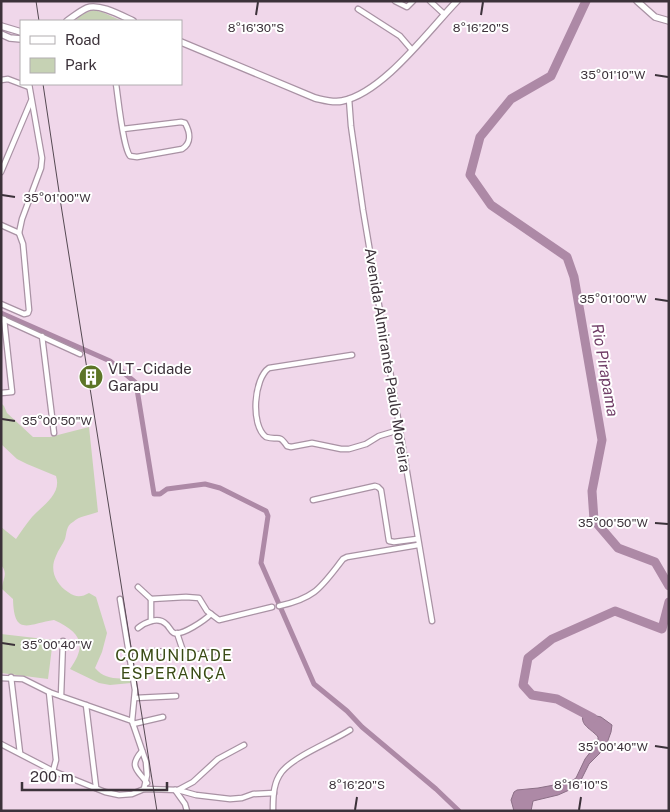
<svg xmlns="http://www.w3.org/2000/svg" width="670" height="812" font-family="'Public Sans',sans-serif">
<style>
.green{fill:#c6d2b4}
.water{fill:#ad89a6;stroke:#8b6f86}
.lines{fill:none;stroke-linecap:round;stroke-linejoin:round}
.canal{stroke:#ad89a6;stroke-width:5}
.river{stroke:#ad89a6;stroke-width:9}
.minor-casing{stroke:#a992a4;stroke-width:7}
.secondary-casing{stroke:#a992a4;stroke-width:8}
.minor{stroke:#fff;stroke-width:4.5}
.secondary{stroke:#fff;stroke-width:5.5}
.tram{stroke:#554952;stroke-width:1}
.ticks{fill:none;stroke:#3c323a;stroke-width:2}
.labels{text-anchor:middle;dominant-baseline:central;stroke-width:4;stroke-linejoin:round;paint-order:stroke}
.street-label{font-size:15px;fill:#3c323a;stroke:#fff}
.poi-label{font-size:15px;fill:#3c323a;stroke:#fff;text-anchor:start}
.water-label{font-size:16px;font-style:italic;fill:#703e67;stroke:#fff}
.neighbourhood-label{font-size:16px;letter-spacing:1px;fill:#3a4b15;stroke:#fff}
.ticks-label{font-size:12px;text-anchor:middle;fill:#3c323a;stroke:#fff;stroke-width:4;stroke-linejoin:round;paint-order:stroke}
</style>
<rect width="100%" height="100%" fill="#f0d7ea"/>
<!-- green -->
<g class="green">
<path d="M93,10l9,2 20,9h-47l6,-6z"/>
<path d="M1,403l3,3 3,7 26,24h17l39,-10 9,85c-8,3 -19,4 -25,10 -7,4 -6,10 -8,17 -2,5 -7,11 -9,17 -7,14 0,28 12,36 8,6 14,5 21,1l7,4 11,36 -5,19 -7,16c9,11 21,11 34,10l2,5 -21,2 -11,-2 -29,-14c18,-25 10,-37 -16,-49 -26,4 -40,17 -41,-21l-11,-10c0,-10 7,-15 -1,-24v-38l15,12c5,-7 10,-15 16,-22 11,-12 30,-23 24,-41l-29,-12 -10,-5 -16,-15z"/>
<path d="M1,634l52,6 -5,39 -47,-6z"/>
</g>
<!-- water -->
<path class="water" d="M584,713l17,4 11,8 -1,7 -4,11 -7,10 -11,11 -10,20 -3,3 -18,8 -25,6 -2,10h-17l-3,-11 3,-8 3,-2 21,-2 32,-6 6,-4 9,-19 13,-17v-5c-6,-8 -20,-12 -14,-24z"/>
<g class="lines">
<!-- canal -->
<path class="canal" d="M1,313l109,48 26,22 18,111h6l7,-5 38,-5 15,4 46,23 2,5 -7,47 53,121 33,27 15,16 74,62 23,22"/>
<!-- river -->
<g class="river">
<path d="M586,1l-35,75 -40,23 -31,38 -10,38 21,30 76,52 7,20 28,163 -10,51 2,29 24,28 37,14 14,24"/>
<path d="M593,718l-36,-19 -25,-4 -9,-10 5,-27 24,-19 63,-28 47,18 7,-27"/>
</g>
<defs>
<g id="minor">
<path d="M395,1l12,6 6,-6"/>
<path d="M430,1l14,13"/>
<path d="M358,9l42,27 12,14"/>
<path d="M1,80l7,-1 21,8"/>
<path d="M116,84c2,13 7,64 14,72l7,1 45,-8c10,-6 8,-17 3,-26l-4,-1 -58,7"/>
<path d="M349,99l2,27 12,84 69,411"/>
<path d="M1,172l30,-71"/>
<path d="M1,225l18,8"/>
<path d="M1,304l23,10 4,-1 1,-3 -6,-66 -4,-11 3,-14 19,-51 1,-10 -13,-74"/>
<path d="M1,318l79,36"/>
<path d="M42,336l12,97"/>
<path d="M352,355l-83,13c-15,10 -19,57 -3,69 13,4 12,-4 21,9l4,1 21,-4 29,6h8l17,-5 13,-8 20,-6"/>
<path d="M1,393l11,-1 -8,-73"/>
<path d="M313,500l62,-14 3,1 3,3 8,51 5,1 23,-3"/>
<path d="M138,587l13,12 35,-2 13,1 8,13 12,9 53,-13"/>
<path d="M120,599l15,91 -3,31 14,41 1,13 -3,14"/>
<path d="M151,599v22"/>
<path d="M279,606c37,-8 42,-19 64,-47l4,-2 71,-12"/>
<path d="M138,628c6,-5 20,-12 28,-4 3,2 4,7 8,9 8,3 31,-13 37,-19"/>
<path d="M177,633l7,21 4,2 25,-4"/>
<path d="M128,658l28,-7 28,3"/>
<path d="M11,677l9,76"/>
<path d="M1,678l22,1 26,13 83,29"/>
<path d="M49,692l7,68 -3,11"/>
<path d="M61,696l2,-55"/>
<path d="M135,698l41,-2"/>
<path d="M86,705l10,82"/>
<path d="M133,724l30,-7"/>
<path d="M1,744l52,27 52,21 14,3 13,-1 12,-5 34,1 15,-8 25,-23 26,-14"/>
<path d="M142,751c-14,16 -4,19 5,32"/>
<path d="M175,790l10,14 2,7"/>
<path d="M178,790l18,5 34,4 12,-1 11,-4 21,-1"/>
<path d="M273,811c0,-11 0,-25 6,-35 9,-18 53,-34 71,-46"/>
</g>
<g id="secondary">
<path d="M637,1l18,16 14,4"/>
<path d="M67,21c6,-4 13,-10 20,-13 12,-5 35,8 46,13"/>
<path d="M1,26l20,6"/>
<path d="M1,34l9,4 11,1"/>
<path d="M181,42l134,56c9,2 18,5 27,3 41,-8 86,-70 115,-100"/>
</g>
</defs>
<!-- minor casing -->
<use href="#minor" class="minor-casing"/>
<!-- secondary casing -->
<use href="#secondary" class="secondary-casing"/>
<!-- minor -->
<use href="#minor" class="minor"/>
<!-- secondary -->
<use href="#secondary" class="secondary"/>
<!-- tram -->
<g class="tram">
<path d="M36,1l3,20"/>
<path d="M43,84l18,121 96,606"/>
</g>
</g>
<!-- ticks -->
<path class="ticks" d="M256,15l2,-13M481,15l2,-13M655,75l13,2M2,195l13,2M655,299l13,2M2,419l13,2M655,523l13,1M2,643l13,2M655,746l13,2M355,810l2,-13M579,810l2,-13"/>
<!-- icons -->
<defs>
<symbol id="building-disc" viewBox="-11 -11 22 22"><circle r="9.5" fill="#5d7527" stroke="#fff"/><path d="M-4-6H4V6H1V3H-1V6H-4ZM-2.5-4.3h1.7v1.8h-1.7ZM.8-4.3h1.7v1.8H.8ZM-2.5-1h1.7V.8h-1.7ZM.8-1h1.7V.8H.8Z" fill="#fff"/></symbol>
</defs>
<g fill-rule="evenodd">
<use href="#building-disc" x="77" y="363" width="28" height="28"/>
</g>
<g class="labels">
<!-- street labels -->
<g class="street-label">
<text transform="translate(388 360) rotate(81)">Avenida Almirante Paulo Moreira</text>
</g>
<!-- poi labels -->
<g class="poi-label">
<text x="108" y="368">VLT - Cidade<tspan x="108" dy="17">Garapu</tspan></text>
</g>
<!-- water labels -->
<g class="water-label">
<text transform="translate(605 370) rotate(80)">Rio Pirapama</text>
</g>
<!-- neighbourhood labels -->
<g class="neighbourhood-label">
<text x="174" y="655">COMUNIDADE<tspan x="174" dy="18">ESPERANÇA</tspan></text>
</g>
</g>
<g class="ticks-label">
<text x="256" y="32">8°16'30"S</text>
<text x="481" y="32">8°16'20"S</text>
<text x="613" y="79">35°01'10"W</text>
<text x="57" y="202">35°01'00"W</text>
<text x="613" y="303">35°01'00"W</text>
<text x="57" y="425">35°00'50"W</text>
<text x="613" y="527">35°00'50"W</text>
<text x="57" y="649">35°00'40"W</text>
<text x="613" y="751">35°00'40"W</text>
<text x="357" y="789">8°16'20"S</text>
<text x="581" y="789">8°16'10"S</text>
</g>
<!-- border -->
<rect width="670" height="812" fill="none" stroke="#3c323a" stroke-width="5"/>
<!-- legend -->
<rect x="20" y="20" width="162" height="65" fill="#ffffff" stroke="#b1adb0"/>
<rect x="30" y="36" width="25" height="8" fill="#ffffff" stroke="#b1adb0"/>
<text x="65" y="45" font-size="15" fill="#3c323a">Road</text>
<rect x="30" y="58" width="25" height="15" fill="#c6d2b4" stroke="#b1adb0"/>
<text x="65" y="70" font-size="15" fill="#3c323a">Park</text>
<!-- scale -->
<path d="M22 782v8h145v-8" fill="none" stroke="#3c323a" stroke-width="2.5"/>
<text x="30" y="782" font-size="15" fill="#3c323a" stroke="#ffffff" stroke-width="4" paint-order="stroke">200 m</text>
</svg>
